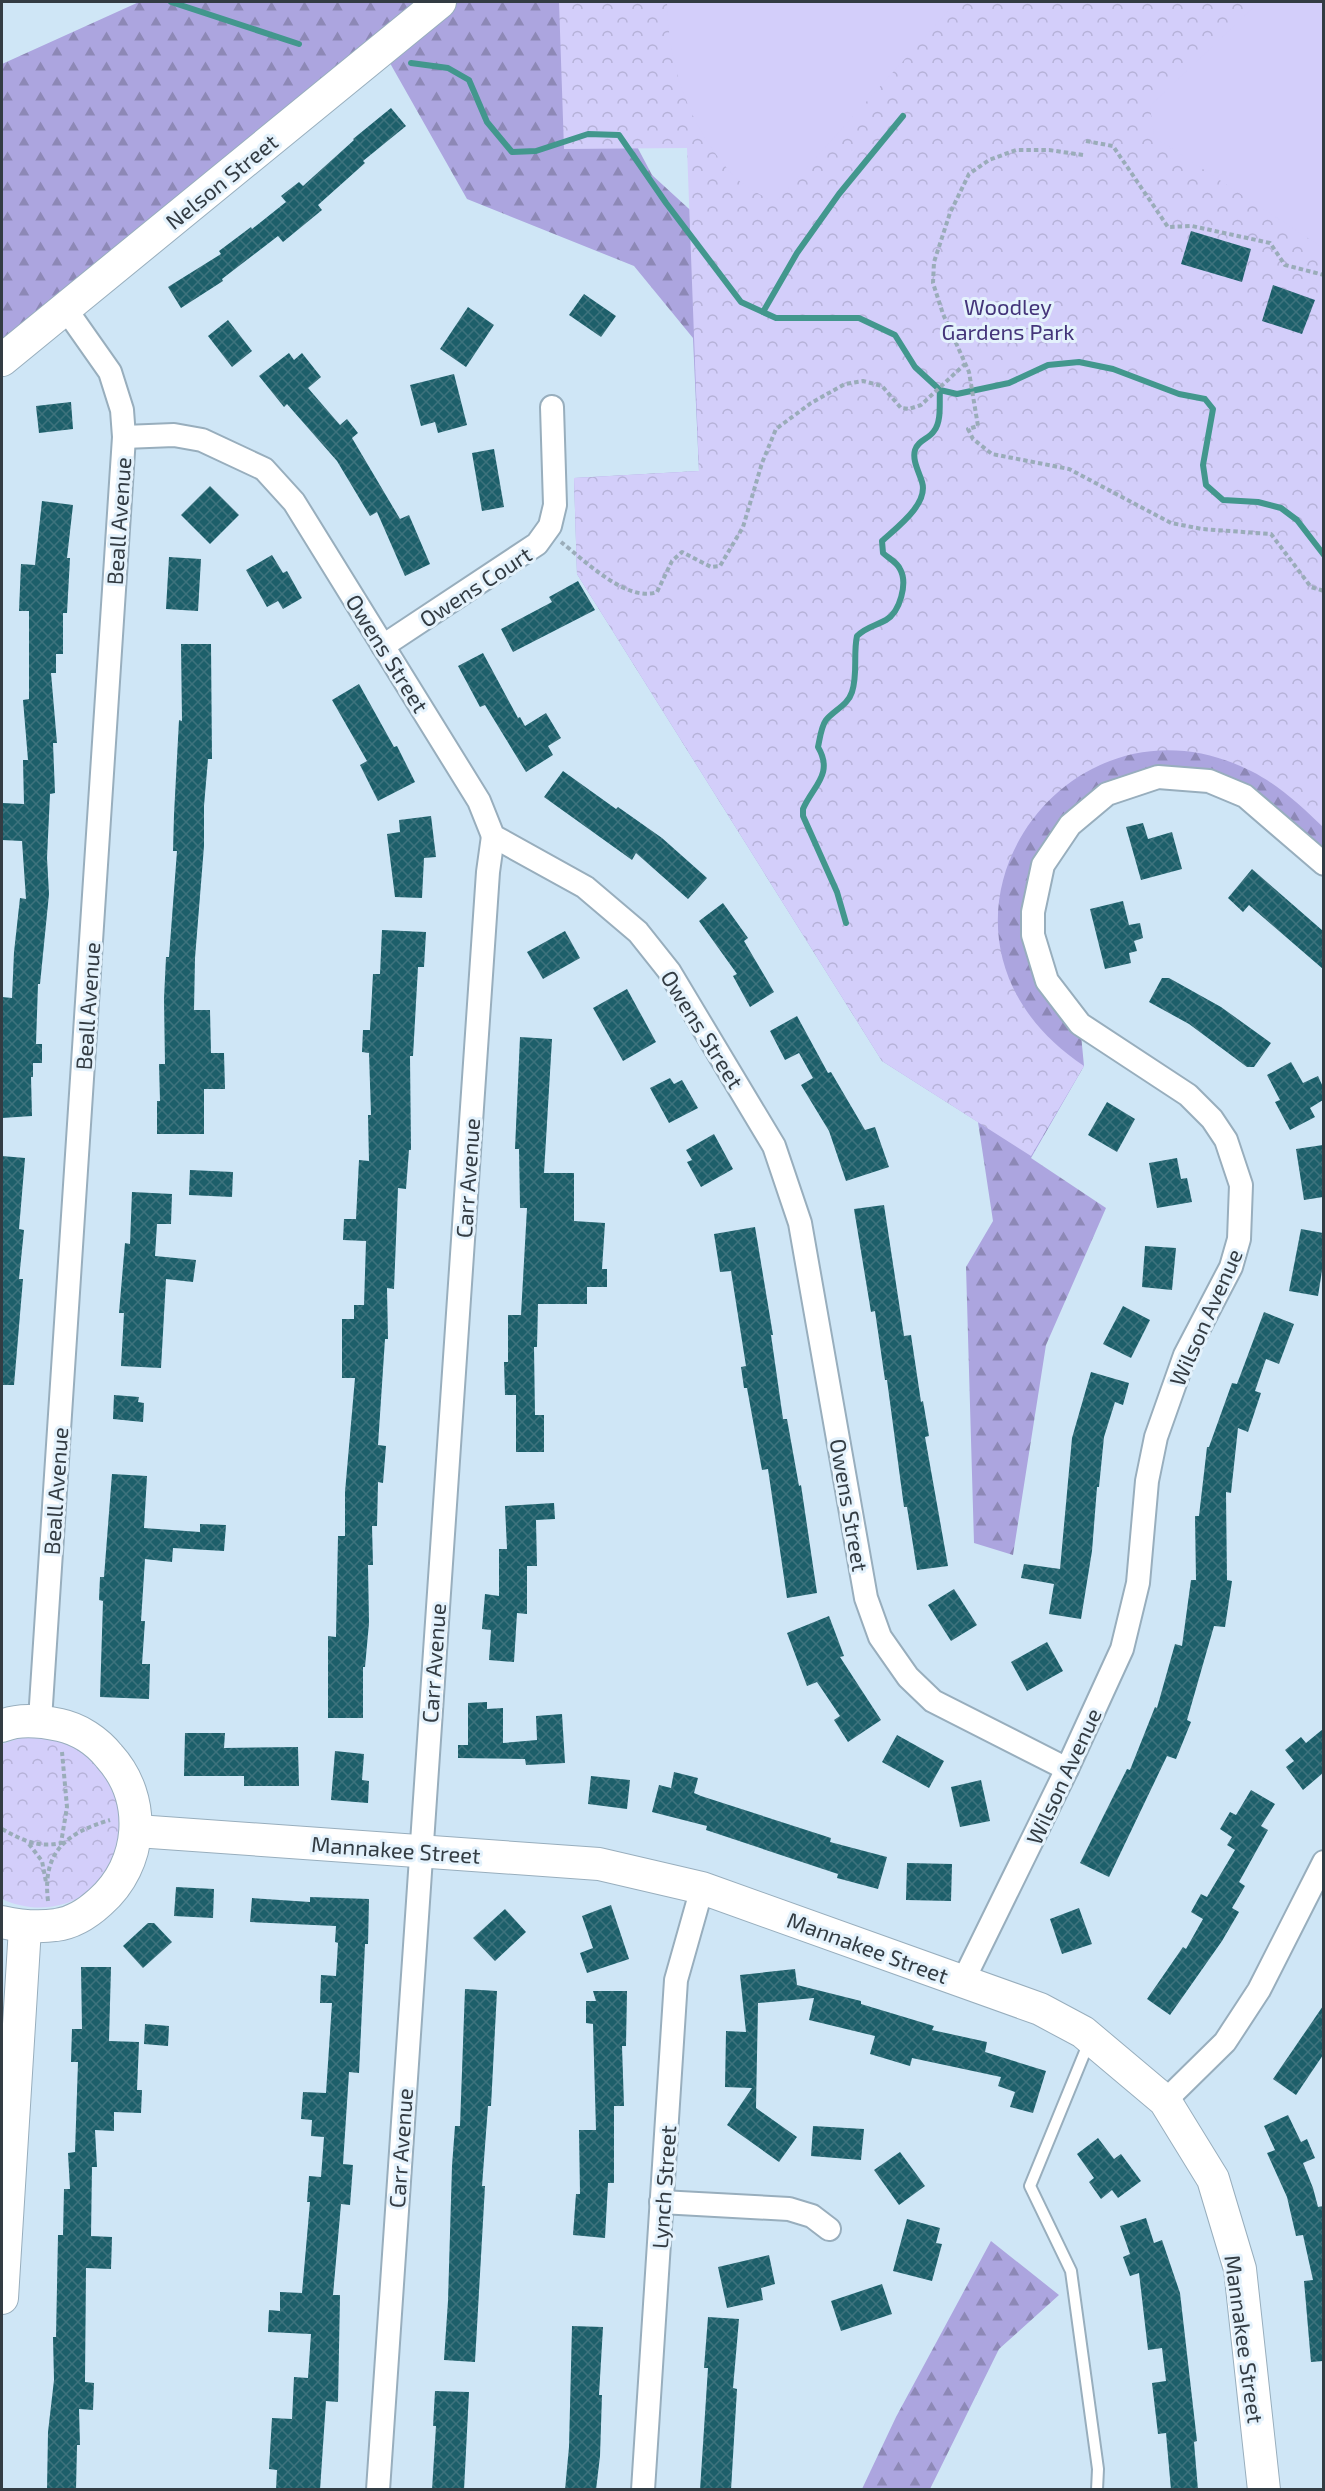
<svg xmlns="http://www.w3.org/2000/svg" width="1325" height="2491" font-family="'Exo 2',sans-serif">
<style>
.forest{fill:url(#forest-firs)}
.park{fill:url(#park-crowns)}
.pitch{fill:#d3cefa}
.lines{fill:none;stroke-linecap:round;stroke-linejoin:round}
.stream{stroke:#42978d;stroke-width:6}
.building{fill:url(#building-cross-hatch)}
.lane-casing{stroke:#98aebd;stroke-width:14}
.street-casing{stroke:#98aebd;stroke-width:26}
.secondary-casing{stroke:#98aebd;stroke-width:34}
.path{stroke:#9aacb9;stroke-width:4;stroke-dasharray:4.5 3;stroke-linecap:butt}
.lane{stroke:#fff;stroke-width:10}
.street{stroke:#fff;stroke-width:22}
.secondary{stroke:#fff;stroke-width:32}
.labels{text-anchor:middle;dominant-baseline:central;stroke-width:6;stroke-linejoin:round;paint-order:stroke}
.street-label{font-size:22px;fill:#333c43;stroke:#e4f2fc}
.park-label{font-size:22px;fill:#44357a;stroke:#e4f2fc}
</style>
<defs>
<pattern id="forest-firs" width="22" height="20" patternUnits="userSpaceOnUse" patternTransform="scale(1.5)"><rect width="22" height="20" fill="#aca5df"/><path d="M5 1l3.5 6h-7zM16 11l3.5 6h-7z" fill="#8d88b6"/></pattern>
<pattern id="park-crowns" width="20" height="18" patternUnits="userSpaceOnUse" patternTransform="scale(1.5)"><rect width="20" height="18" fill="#d3cefa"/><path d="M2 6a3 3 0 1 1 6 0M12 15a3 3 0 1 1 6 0" fill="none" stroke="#b6b2d8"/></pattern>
<pattern id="building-cross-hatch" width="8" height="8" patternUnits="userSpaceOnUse" patternTransform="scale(1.5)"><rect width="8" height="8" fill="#1d5f6a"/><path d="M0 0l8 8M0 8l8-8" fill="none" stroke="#3e737d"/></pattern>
</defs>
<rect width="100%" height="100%" fill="#cfe6f6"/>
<!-- forest -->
<g class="forest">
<path d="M139,2h422l91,173 203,186 468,123v380l-114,-83 -102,13 -64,71 -10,70 47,89 4,42 -53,92 75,50 -60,137 -33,210 -39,-12 -8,-276 27,-46 -15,-99 -96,-61 -305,-487 -3,-96 125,-7 -6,-133 -59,-72 -167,-67 -85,-150 -380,311v-296z"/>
<path d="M991,2241l68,54 -60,54 -69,140h-68l34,-72z"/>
</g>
<!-- park -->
<g class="park">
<path d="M559,2h764v825c-22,-21 -44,-42 -72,-56 -189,-96 -363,164 -167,295l-53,90 -149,-95 -305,-487 -3,-96 125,-7 -12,-323 -123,1z"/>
<path d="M27,1736l32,1 41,23 26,63c-6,16 -11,36 -20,52 -2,5 -9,9 -13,13 -26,22 -61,25 -91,11v-155z"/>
</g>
<!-- pitch -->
<g class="pitch">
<path d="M667,2h281l1,8 -174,193c-13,-8 -32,-17 -42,-28 -44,-48 -65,-110 -66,-173z"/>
<path d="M1259,2h64v246l-169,-111 -4,-31z"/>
</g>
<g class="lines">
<!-- stream -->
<g class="stream">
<path d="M171,2l128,42"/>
<path d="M411,63l37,5 21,12 18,42 25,30 24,-1 52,-17 31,1 47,68 75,99 35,16h83l36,17 20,32 25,23 17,4 52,-11 39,-18 31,-3 34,7 66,25 26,5 8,10 -10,56 3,20 17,15 35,2 23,6 16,12 27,35"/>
<path d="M763,312l34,-59 42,-59 64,-78"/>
<path d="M846,923l-9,-31 -34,-76v-7c10,-23 31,-35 15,-62 2,-9 3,-20 8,-27 8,-10 22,-15 26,-28 6,-18 1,-38 5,-56 9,-9 18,-10 29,-16 14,-8 22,-37 14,-51 -3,-7 -12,-11 -17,-16l-1,-12c14,-13 47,-37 40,-59 -3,-10 -10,-22 -7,-32 3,-10 14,-11 19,-19 8,-10 5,-29 6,-41"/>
</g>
</g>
<!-- building -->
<g class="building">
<path d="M391,108l15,18 -43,35 2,2 -47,42 4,5 -39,32 -5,-6 -56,43 1,2 -42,27 -13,-21 53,-33 -2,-3 32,-24 1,2 34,-27 -5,-6 18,-14 4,4 51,-46 -1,-1z"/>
<path d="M1191,231l60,18 -9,33 -61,-18z"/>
<path d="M1273,285l42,15 -13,34 -40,-13z"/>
<path d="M584,294l32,22 -15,21 -32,-22z"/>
<path d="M468,307l26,18 -28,42 -26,-18z"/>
<path d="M228,320l24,31 -20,16 -24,-31z"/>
<path d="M289,353l5,7 8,-7 19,24 -13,11 32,37 7,-6 11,14 -6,5 48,81 9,-4 21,49 -25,12 -28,-64 -7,4 -33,-55 -50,-57 -3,3 -25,-31z"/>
<path d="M454,374l13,51 -29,8 -3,-11 -14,4 -11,-41z"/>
<path d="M71,402l2,27 -34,4 -3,-27z"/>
<path d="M494,449l10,58 -22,4 -10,-58z"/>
<path d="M210,486l29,29 -29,29 -29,-29z"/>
<path d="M42,501l31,4 -6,53h3l-3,55h-4v41h-7v19h-5l6,70h-4l2,50 -5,1 -3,64 2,36 -9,90h-2l-2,60h6v19h-9v14h-2l1,39 -30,2v-121l10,1 2,-46 6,-54 6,1 -4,-58 -20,-1v-37l22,1 -1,-44h5l-5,-60 6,-1v-88h-10l2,-47 14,1z"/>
<path d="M272,555l11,18 4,-2 15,27 -19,11 -5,-8 -11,6 -21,-37z"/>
<path d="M169,557l32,2 -3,52 -32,-2z"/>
<path d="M578,581l17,29 -82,42 -12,-23 51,-27 -3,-5z"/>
<path d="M181,644h30l1,115h-4l-4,47v40l-9,112 -1,52h16l1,43h13l1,36h-21v45h-47v-33h3l-1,-37h6l-1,-65 2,-42h3l8,-106h-4l1,-36 5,-95 3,1z"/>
<path d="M483,653l35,65 2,-1 5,9 21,-13 15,25 -13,8 5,9 -27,17 -41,-67 -5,2 -22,-41z"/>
<path d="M359,684l35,63 3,-1 18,36 -37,19 -18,-36 7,-4 -35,-61z"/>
<path d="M563,771l53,38 2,-2 44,31 45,40 -19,21 -52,-46 -4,7 -88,-63z"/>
<path d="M431,816l5,41 -12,1 -2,40 -27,-1 -8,-63 13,-2 -1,-12z"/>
<path d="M1143,823l5,16 24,-7 10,37 -41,11 -15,-53z"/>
<path d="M1252,869l71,62v38l-74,-64 -6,7 -15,-14z"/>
<path d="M1123,901l6,24 11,-2 3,15 -9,3 3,10 -8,2 2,10 -26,6 -15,-60z"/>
<path d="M723,903l25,35 -4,3 30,51 -24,15 -17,-31 4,-2 -38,-53z"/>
<path d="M382,930l44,2 -2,35h-6l-5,89h-3l1,94h-2l-3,39 -8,-1 -4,101 -7,-1 1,51h-3l-7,106 8,1 -3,37 -5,-1 -1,44h-5l1,39h-5l1,58 -4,44h-2v51h-35v-82l8,1 2,-101h7v-44l10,-114h-13v-59h12v-14h10l2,-64 -23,-1 1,-21h12l3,-59 10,1 -1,-46h3l-2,-62 -7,-1 1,-22h7l3,-56h7z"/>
<path d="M565,931l15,27 -37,21 -16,-27z"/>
<path d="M1162,978h7l52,29 50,36 -17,24h-7l-58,-43 -40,-22z"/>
<path d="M627,989l29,53 -33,19 -30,-53z"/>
<path d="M797,1016l31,57 3,-1 34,58 10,-3 14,40 -43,14 -17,-50 -28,-46 12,-7 -14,-25 -14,7 -15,-29z"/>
<path d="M520,1037l32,2 -8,134h30v48l31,2 -3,46h5v18h-20v17h-49l-1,43h-3l1,68h9v37h-28v-57h-11l-1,-33h4v-47h13l6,-107h-7l-1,-59h-4z"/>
<path d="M1291,1062l12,21 15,-7 5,11v13l-13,8 5,9 -25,13 -15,-28 5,-2 -13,-25z"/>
<path d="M670,1078l4,6 8,-4 16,28 -29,15 -19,-35z"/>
<path d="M1107,1102l28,17 -18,33 -29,-17z"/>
<path d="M714,1134l19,35 -32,18 -14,-25 5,-2 -6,-10z"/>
<path d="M1323,1145v52l-19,3 -8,-51z"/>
<path d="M2,1156l23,2 -6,71 5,1 -5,49h4l-9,106h-12z"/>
<path d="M1177,1158l4,21 6,-1 5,24 -35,6 -8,-45z"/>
<path d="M190,1170l43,2 -1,25 -43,-2z"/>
<path d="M132,1192l40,2 -1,30h-14l-2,32 41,4 -3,22 -27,-3 -5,89 -40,-2 3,-53h-5l6,-70 5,1z"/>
<path d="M884,1205l20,131 7,-1 10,67 2,-1 6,35 -4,1 23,129 -31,4 -10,-63h-3l-17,-127h-2l-10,-69 -4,1 -17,-103z"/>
<path d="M755,1227l18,108h-2l12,84h4l12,67 2,-1 16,108 -30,5 -19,-129 -6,1 -15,-82h-3l-3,-21 5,-1 -15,-95 -11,1 -6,-38z"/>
<path d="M1301,1229l22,4v31l-5,32 -29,-5z"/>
<path d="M1145,1246l31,2 -4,42 -30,-3z"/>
<path d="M1123,1306l27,14 -19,38 -28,-14z"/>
<path d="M1264,1312l30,12 -15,40 -13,-5 -11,32 6,2 -13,39 -10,-4 -7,65 -5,-1 1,88 5,1 -7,46 -11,-1 -27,94 4,2 -15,37 -9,-3 -58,121 -29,-14 47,-94 3,1 25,-63 2,1 18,-64 7,2 9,-66h5l-1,-64h4l8,-69h2l23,-64 5,1z"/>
<path d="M1091,1372l38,11 -6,22 -8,-3 -11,35 -5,50h-2l-5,64 -11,68 -32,-5 5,-30 -33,-6 3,-14 36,5 12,-131z"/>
<path d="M114,1395l25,2 -1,5 6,1 -1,19 -30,-3z"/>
<path d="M112,1474l35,2 -3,52 56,4v-8l26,1 -2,26 -51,-3 -1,14 -27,-3 -4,62h4l-3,43h8l-1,35 -49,-2 3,-96 -4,-1 1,-23h4z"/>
<path d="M554,1503l1,16 -19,1 1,46h-10v48l-10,-1 -3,49 -25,-2 2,-30 -9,-1 3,-35 14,2v-47h8l-2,-43z"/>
<path d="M954,1589l23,36 -26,16 -23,-36z"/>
<path d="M829,1616l15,40 -4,1 41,63 -33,22 -14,-22 6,-4 -23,-34 -10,4 -20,-53z"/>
<path d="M1047,1642l16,29 -36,20 -16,-29z"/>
<path d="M487,1702v7l16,-1v35l34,-3 -1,-24 26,-2 3,49 -39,2 -1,-6 -67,-1v-13h10v-42z"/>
<path d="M1323,1729v44l-20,17 -17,-23 8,-6 -9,-11 16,-13 5,6z"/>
<path d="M185,1733h40l-1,15 74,-1 1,39h-55v-10h-60z"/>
<path d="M897,1735l47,26 -15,27 -47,-26z"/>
<path d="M335,1751l29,3 -2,26 7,1 -1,22 -37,-3z"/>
<path d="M674,1772l24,6 -4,15 7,3 130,42 -1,4 57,15 -9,32 -41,-11 1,-4 -132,-44 1,-4 -55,-14 7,-27 12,3z"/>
<path d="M591,1776l39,4 -3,29 -39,-5z"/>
<path d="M981,1780l9,41 -30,6 -9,-40z"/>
<path d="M1251,1790l24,14 -14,22 7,4 -29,52 6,4 -13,22 7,4 -17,29 -52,74 -23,-16 36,-52 3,2 17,-30 -12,-7 10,-18 6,3 28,-47 -8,-5 5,-8 -12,-8 10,-17 6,3z"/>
<path d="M907,1863l45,1 -1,37 -45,-1z"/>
<path d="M176,1887l38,2 -1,29 -39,-2z"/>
<path d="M310,1897l59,2 -1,45h-3l-6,129 -10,-1 -6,92 10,1 -3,40 -9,-1 -8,91h7l-2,107 -12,-1 -6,89h-44l1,-20 -8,-1 3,-51 20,1 2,-42 14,1 3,-44 -43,-2 1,-22 11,1v-19l22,1 8,-91h-3l2,-26 12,1 3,-40 -13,-1 1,-16 -11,-1 2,-27 23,1 6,-90h-12l1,-28 15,1 2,-33 -3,-1 1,-16 -86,-4 2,-24 58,4z"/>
<path d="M611,1905l18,54 -42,14 -7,-20 13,-5 -11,-32z"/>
<path d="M1079,1908l13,36 -30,10 -12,-35z"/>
<path d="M505,1909l21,23 -31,29 -22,-23z"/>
<path d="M148,1923h6l18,19 -29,26 -20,-22z"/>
<path d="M81,1967h30l-2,74 30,1 -2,48h5l-1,23 -27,-1v19l-19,-1 2,37h-5l-1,69 21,1 -1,32 -25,-1 -1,114 9,1 -1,27 -14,-1 1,36h-3l-1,45h-29l1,-58 6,-52 -1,-43h3l2,-102h5l1,-46h6l-2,-36 7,-1 3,-90h-7l1,-33h10z"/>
<path d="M795,1969l2,16 64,16v3l73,22 -2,4 55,12 -2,10 61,19 -13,42 -23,-6 5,-15 -17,-6 3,-9 -89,-19 -2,8 -40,-12 5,-18 -66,-16 5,-22 -56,5 -2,105 41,29 -18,25 -52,-37 25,-37 -27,-1 1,-56 20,1 -6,-57z"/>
<path d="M465,1989l32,2 -6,115h-3l-6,80h3l-10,176 -31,-2 4,-59 4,-135 3,-40h5z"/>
<path d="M593,1991h34l-1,55h-4l2,60h-10v77h-6l-3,55 -32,-3 3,-41h4l-1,-64h17l-3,-106 -7,-1v-22h10z"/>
<path d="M1323,2006v49l-27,40 -23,-16z"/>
<path d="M145,2024l24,2 -1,20 -24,-2z"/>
<path d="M1288,2115l13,27 6,-3 8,19 -12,5 10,25 5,19 5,-1v155l-12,1 -7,-81 9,-1 -10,-45 -7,1 -9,-39 -20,-44 8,-3 -11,-24z"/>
<path d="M813,2126l51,3 -3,31 -50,-4z"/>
<path d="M1098,2138l16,21 7,-5 20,27 -23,17 -6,-8 -11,9 -12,-17 5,-4 -17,-24z"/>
<path d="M900,2152l25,34 -26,19 -25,-35z"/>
<path d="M1146,2218l8,25 8,-3 18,53 17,148 -3,1 4,48h-27l-5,-57 -8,1 -6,-51 14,-2 -4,-33 -14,2 -9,-77 -9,3 -7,-19 7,-3 -10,-28z"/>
<path d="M907,2219l33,9 -4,15 6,1 -10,37 -39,-10z"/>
<path d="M769,2255l6,29 -14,4 2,12 -36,8 -9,-41z"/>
<path d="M882,2284l10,30 -51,17 -10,-30z"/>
<path d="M708,2317l31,2 -6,69 4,1 -6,101h-31l8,-122h-4z"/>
<path d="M572,2326l31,1 -4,68h3l-2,61 -4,34h-31l4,-43z"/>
<path d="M435,2391l34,1 -5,98h-32l4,-64h-3z"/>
</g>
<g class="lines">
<defs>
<path id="lane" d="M1089,2042l-59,144 41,85 27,198 -1,21"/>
<g id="street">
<path d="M124,437l50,-2 28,5 62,29 30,33 185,299 14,35 92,51 53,45 31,39 105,175 26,77 66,375 14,39 28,40 25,24 134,68"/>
<path d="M383,646l154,-102 13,-18 5,-21 -3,-98"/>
<path d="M40,1720l84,-1283 -2,-27 -12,-38 -45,-64"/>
<path d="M963,1981l104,-212 55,-120 16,-66 9,-102 9,-44 29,-82 46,-88 8,-28 2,-54 -15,-45 -14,-21 -24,-24 -108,-71 -33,-43 -14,-46v-23l10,-47 27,-40 37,-31 51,-17 51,4 36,15 79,68"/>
<path d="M1165,2101l60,-59 34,-52 65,-128"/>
<path d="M661,2202l128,7 23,7 17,13"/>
<path d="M378,2490l110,-1618 5,-36"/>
<path d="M643,2490l33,-510 26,-92"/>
</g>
<g id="secondary">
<path d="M2,360l438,-358"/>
<path d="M2,1726c18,-8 39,-5 58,-1 19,4 37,16 49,31 39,43 34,108 -9,146 -12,11 -28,21 -44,23 -20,3 -36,1 -54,-3"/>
<path d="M137,1831l462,33 103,24 338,121 43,23 82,69 48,78 27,90 24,221"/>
<path d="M2,2298l23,-370"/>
</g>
</defs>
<!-- lane casing -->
<use href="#lane" class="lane-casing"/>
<!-- street casing -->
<use href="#street" class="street-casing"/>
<!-- secondary casing -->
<use href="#secondary" class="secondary-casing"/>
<!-- path -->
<g class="path">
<path d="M1086,141l27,5 55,81 24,-1 78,17 15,22 39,10"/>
<path d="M1083,155l-34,-5h-33l-27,10 -20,14 -19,39 -16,49 -1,21 10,31 26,58 9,54 -10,3 5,10 19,15 77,15 102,54 31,6 69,5 40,53 13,4"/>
<path d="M561,542c23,18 66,61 96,50l15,-31 10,-9 29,15 9,-1 23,-39 19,-64 14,-34 35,-26 34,-19 18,-3 19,5 19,22 8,1 12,-4 44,-41"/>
<path d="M2,1829c20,11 35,19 59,14l6,-36 -5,-55"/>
<path d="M29,1844l13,17 4,21"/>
<path d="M48,1901c-6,-49 18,-68 62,-81"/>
</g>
<!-- lane -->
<use href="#lane" class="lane"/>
<!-- street -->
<use href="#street" class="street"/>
<!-- secondary -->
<use href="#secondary" class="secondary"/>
</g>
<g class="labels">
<!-- street labels -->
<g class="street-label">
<text transform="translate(221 181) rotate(-39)">Nelson Street</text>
<text transform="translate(118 521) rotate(-86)">Beall Avenue</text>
<text transform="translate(475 586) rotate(-33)">Owens Court</text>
<text transform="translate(388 653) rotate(58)">Owens Street</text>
<text transform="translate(87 1006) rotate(-86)">Beall Avenue</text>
<text transform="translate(703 1029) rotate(58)">Owens Street</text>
<text transform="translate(467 1178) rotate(-86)">Carr Avenue</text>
<text transform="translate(1205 1317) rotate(-66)">Wilson Avenue</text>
<text transform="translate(55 1491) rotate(-86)">Beall Avenue</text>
<text transform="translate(850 1505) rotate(80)">Owens Street</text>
<text transform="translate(433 1663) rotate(-86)">Carr Avenue</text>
<text transform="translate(1063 1776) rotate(-65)">Wilson Avenue</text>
<text transform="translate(396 1849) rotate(4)">Mannakee Street</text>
<text transform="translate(868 1947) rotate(20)">Mannakee Street</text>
<text transform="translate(400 2148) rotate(-86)">Carr Avenue</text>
<text transform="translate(663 2187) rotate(-86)">Lynch Street</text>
<text transform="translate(1245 2339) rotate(82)">Mannakee Street</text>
</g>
<!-- park labels -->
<g class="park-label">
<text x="1008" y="306">Woodley<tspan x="1008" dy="25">Gardens Park</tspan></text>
</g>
</g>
<!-- border -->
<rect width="1325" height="2491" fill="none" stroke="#333c43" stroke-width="6"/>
</svg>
